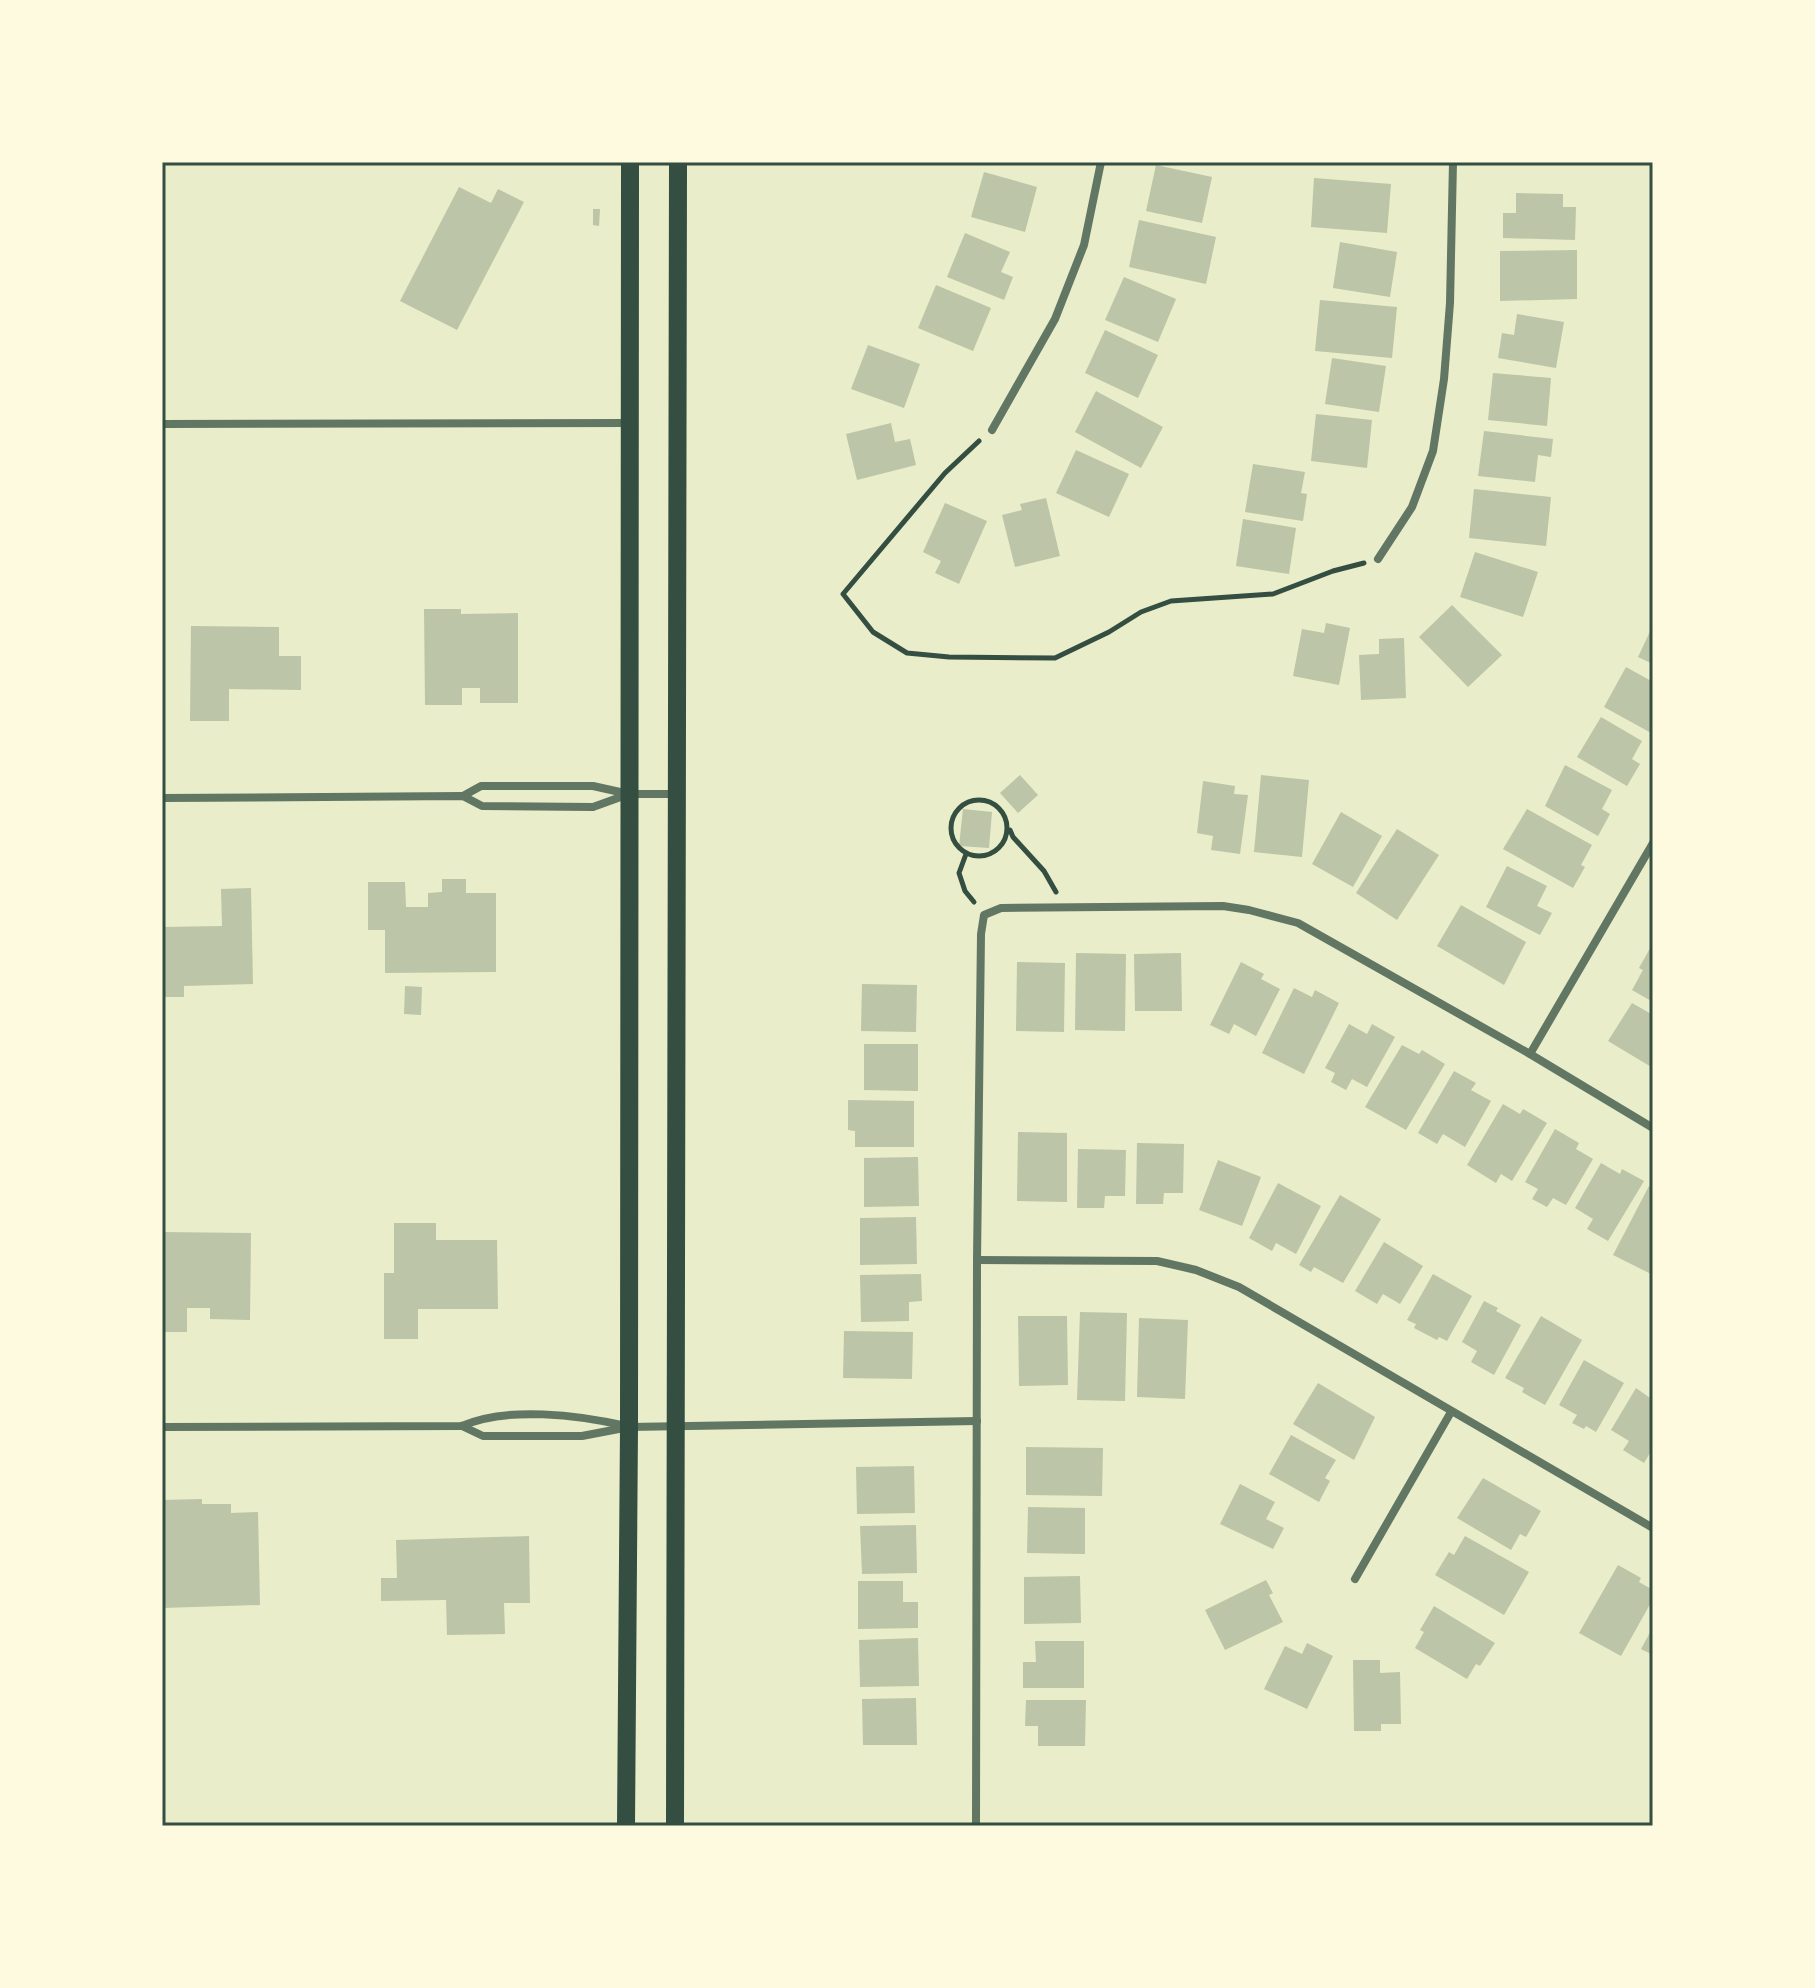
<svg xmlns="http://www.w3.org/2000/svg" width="1815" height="1988" font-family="Roboto,sans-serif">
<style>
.building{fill:#bcc5a7}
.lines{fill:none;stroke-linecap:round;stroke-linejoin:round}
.path{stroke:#344e41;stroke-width:5}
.minor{stroke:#617663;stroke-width:8}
.primary{stroke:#344e41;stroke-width:18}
.neatline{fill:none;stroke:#344e41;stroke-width:3}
</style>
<rect width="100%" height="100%" fill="#e9edc9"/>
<!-- building -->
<g class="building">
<path d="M1156,165l56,12 -10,46 -56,-12z"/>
<path d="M984,172l53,15 -12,45 -54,-15z"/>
<path d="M1314,178l77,6 -4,49 -76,-6z"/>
<path d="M459,187l32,16 7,-14 26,13 -67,128 -57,-29z"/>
<path d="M1516,193l47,1v13h13l-1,33 -72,-2v-25h13z"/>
<path d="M593,209h7l-1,17 -6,-1z"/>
<path d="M1139,220l77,17 -10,47 -77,-17z"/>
<path d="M965,233l45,19 -9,20 12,5 -9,23 -57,-23z"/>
<path d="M1340,242l57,10 -7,45 -57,-9z"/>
<path d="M1577,250v49l-77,2v-50z"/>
<path d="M1124,277l52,22 -18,43 -53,-22z"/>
<path d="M936,285l55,23 -18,43 -55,-23z"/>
<path d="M1320,300l77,7 -5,51 -77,-7z"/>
<path d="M1517,314l47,8 -8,46 -58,-10 4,-25 12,2z"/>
<path d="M1105,330l53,25 -20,43 -53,-25z"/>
<path d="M868,345l52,19 -16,44 -53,-19z"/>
<path d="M1332,358l54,8 -7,46 -54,-8z"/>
<path d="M1493,373l58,5 -4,48 -59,-6z"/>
<path d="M1096,391l67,36 -22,41 -66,-36z"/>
<path d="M1316,414l56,6 -5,48 -56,-7z"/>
<path d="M891,423l4,19 15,-3 6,26 -59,15 -11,-46z"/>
<path d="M1484,431l69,8 -2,18 -13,-2 -3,27 -57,-6z"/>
<path d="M1076,450l53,24 -20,43 -53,-24z"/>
<path d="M1253,464l52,8 -4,21 6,1 -4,27 -58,-9z"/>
<path d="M1474,489l77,8 -5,49 -77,-8z"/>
<path d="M1046,498l14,58 -45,11 -13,-52 20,-5 -2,-6z"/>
<path d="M945,503l42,18 -28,63 -24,-11 6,-12 -18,-9z"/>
<path d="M1243,519l53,9 -7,46 -53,-8z"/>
<path d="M1475,552l63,20 -15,45 -63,-20z"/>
<path d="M1452,605l50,50 -34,32 -49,-50z"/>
<path d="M424,609h37v5l57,-1v90h-38v-15h-18v17h-37z"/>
<path d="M1326,623l24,5 -11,57 -46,-9 9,-47 22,4z"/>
<path d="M1653,625v39l-15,-7z"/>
<path d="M191,626l88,1v29h22v34l-72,-1v32h-39z"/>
<path d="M1404,638l2,60 -45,2 -2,-45 20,-1v-15z"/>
<path d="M1626,667l27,15v52l-49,-27z"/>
<path d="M1601,717l41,24 -10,18 8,5 -13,22 -50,-29z"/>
<path d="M1565,765l47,25 -10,19 8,5 -12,22 -53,-30z"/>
<path d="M1020,775l18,20 -20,18 -18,-20z"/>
<path d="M1261,775l48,5 -7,77 -48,-5z"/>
<path d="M1203,781l32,5 -1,8 14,1 -8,59 -29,-4 2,-14 -16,-3z"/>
<path d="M963,809l29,3 -3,36 -30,-2z"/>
<path d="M1527,809l65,36 -11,20 4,2 -12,21 -70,-39z"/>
<path d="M1341,812l41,24 -29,51 -41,-23z"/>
<path d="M1397,829l42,26 -42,65 -41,-27z"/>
<path d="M1507,866l40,20 -10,20 15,7 -12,22 -54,-28z"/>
<path d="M442,879h24v14h30v79l-111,1v-43h-17v-48h37l1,25h22v-14l14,-1z"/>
<path d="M251,888l2,96 -69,2v11h-22v-70l60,-1 -1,-37z"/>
<path d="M1461,905l65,37 -22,43 -67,-39z"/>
<path d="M1653,943v59l-21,-12 11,-20 -4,-2z"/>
<path d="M1076,953l50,1 -1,77 -50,-1z"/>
<path d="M1181,953l1,58h-47l-1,-57z"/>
<path d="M1017,962l48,1 -1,69 -48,-1z"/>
<path d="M1241,962l23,12 -3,5 19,10 -24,47 -22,-12 -5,10 -19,-9z"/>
<path d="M862,984l55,1 -1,47 -55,-1z"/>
<path d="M405,986l17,1 -1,28 -17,-1z"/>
<path d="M1294,988l18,9 3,-7 24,13 -35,71 -42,-21z"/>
<path d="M1632,1003l21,12v53l-45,-27z"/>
<path d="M1349,1024l18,10 5,-10 23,13 -28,50 -15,-8 -6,11 -15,-8 4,-9 -10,-5z"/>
<path d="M864,1044h54v47l-54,-1z"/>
<path d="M1402,1045l17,9 3,-4 23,14 -39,66 -41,-23z"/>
<path d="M1454,1071l22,12 -5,7 20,11 -26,46 -22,-13 -6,10 -19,-11z"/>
<path d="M848,1100l66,1v46h-59v-16l-7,-1z"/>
<path d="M1503,1104l17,10 3,-5 24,14 -35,58 -11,-7 -5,9 -29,-18z"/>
<path d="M1555,1129l24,14 -3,6 17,10 -27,46 -13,-7 -6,9 -15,-8 6,-10 -13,-7z"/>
<path d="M1018,1132l49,1v69l-50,-1z"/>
<path d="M1137,1143l47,1 -1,49h-19l-1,11h-27z"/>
<path d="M1078,1149l48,1 -1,46h-20l-1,12h-27z"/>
<path d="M918,1157l1,49 -55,1v-49z"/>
<path d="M1218,1160l43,17 -19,49 -43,-16z"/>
<path d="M1601,1163l19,11 2,-5 22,12 -36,60 -21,-12 6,-10 -18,-11z"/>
<path d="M1278,1183l43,23 -25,48 -20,-11 -4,8 -23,-13z"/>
<path d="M1649,1186l4,2v87l-40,-20z"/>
<path d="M1340,1195l41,24 -38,64 -29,-16 -3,5 -12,-7z"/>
<path d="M916,1217l1,47 -57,1v-47z"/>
<path d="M394,1223h42v17h61l1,69h-80v30h-34v-66h10z"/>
<path d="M162,1232l89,1 -1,87 -40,-1v-11h-23v24h-25z"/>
<path d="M1384,1242l39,24 -23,38 -17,-10 -6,10 -22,-13z"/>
<path d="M921,1274l1,27 -13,1v19l-48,1 -1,-47z"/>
<path d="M1433,1274l39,22 -25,45 -8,-4 -2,3 -23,-12 2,-4 -9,-4z"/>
<path d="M1484,1301l14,7 -2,3 25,14 -27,50 -23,-13 6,-11 -15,-9z"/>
<path d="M1080,1312l47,1 -2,88 -48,-1z"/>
<path d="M1018,1316h49l1,69 -49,1z"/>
<path d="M1541,1316l41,24 -37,65 -23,-13 2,-4 -19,-10z"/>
<path d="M1139,1318l49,2 -3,79 -48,-2z"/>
<path d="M844,1331l69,1 -1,47 -69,-1z"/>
<path d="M1584,1360l40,23 -28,49 -10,-6 -2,3 -12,-6 5,-8 -18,-10z"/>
<path d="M1318,1383l57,34 -21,43 -61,-36z"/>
<path d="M1636,1388l17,12v48l-9,15 -21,-13 6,-9 -18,-11z"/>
<path d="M1291,1435l45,25 -11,18 5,3 -11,21 -50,-28z"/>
<path d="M1026,1447l77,1 -1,48 -76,-1z"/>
<path d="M914,1466l1,47 -58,1 -1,-47z"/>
<path d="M1483,1478l58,33 -15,26 -6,-3 -9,16 -54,-32z"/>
<path d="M1240,1484l35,18 -9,17 18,9 -11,21 -53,-25z"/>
<path d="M202,1499v5h29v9l27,-1 2,93 -97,3 -1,-108z"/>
<path d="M1028,1507l57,1v46l-58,-1z"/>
<path d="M916,1525l1,48 -55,1 -2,-48z"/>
<path d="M529,1536l1,67h-26l1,31 -58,1 -1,-35 -65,1v-23h16l-1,-38z"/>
<path d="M1465,1536l64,36 -25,43 -69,-40 14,-23 5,3z"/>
<path d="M1618,1565l23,13 -2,4 14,8v9l-32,57 -42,-23z"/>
<path d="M1080,1576l1,47 -57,1v-47z"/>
<path d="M1266,1580l7,13 -4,2 14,27 -58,28 -20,-40z"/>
<path d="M858,1581h45v21h15v26l-60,1z"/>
<path d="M1434,1606l61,37 -15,23 -4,-2 -9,15 -52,-31 9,-16 -4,-2z"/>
<path d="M1653,1627v28l-12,-6z"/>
<path d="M918,1638l1,48 -59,1 -1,-47z"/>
<path d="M1035,1641h49v47h-61v-26h13z"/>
<path d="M1307,1643l26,13 -26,53 -43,-20 21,-43 17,8z"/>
<path d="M1353,1660h27v13l20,-1 1,52h-20v7h-27z"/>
<path d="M916,1698l1,47h-54l-1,-46z"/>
<path d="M1026,1700h60l-1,46h-47v-20h-13z"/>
</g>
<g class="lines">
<!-- path -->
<g class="path">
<path d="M979,441l-34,32 -102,121 30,38 34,21 42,4 106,1 54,-26 32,-20 30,-11 102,-7 60,-23 31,-8"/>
<circle cx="979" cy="828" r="28"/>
<path d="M1010,830l3,7 31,34 12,21"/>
<path d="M966,854l-7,19 6,18 9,11"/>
</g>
<!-- minor -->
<g class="minor">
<path d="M162,424l467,-1"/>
<path d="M992,430l63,-111 29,-74 17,-83"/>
<path d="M1378,559l34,-52 21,-56 11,-72 6,-76 3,-141"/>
<path d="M463,796l18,-10h112l36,8h48"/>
<path d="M162,798l301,-2 19,10 111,1 36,-13"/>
<path d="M1530,1054l123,-211"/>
<path d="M977,1260l180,1 39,9 43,17 414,241"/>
<path d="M462,1426l21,10h99l47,-9 348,-6"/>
<path d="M162,1427l300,-1c45,-20 117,-11 164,0"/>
<path d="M1355,1579l96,-167"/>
<path d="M976,1826l1,-566 4,-326 3,-19 17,-7 222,-2 26,4 49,13 232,131 123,74"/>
</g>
<!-- primary -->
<g class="primary">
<path d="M626,1826l3,-399 1,-1265"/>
<path d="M675,1826l3,-1664"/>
</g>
</g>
<!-- border -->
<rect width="1815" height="1988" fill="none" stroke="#fefae0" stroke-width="328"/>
<rect x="164" y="164" width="1487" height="1660" class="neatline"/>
</svg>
